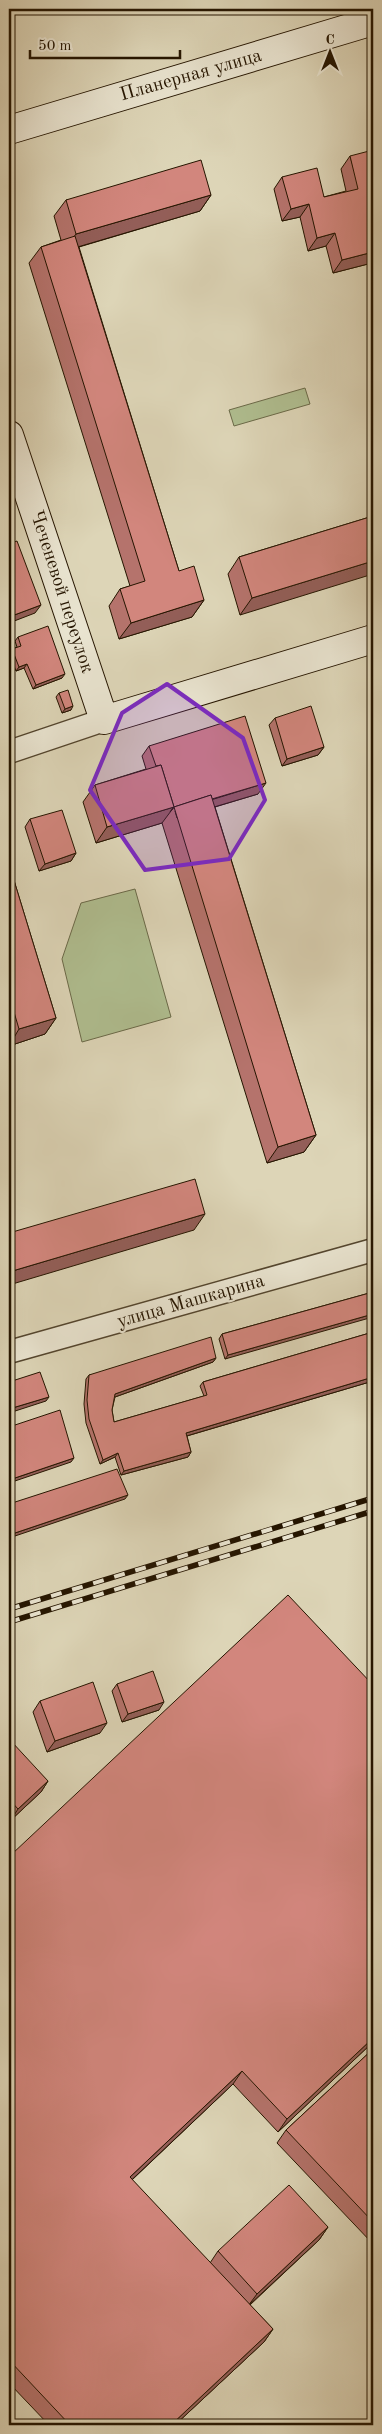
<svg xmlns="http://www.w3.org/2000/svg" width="382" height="2434" font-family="'Old Standard TT',serif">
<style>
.green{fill:#afbd8f;stroke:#6a6948}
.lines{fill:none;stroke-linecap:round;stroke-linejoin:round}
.street-casing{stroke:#53452e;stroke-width:25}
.secondary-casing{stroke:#251500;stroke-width:30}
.street{stroke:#e9e4d0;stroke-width:22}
.secondary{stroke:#e9e4d0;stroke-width:28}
.rail-casing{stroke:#251500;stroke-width:5.5}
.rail{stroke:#e9e4d0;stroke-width:4;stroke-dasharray:11;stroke-linecap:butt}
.wall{fill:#b5736c;stroke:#251500}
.shaded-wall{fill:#935e58;stroke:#251500}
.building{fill:#d2867d;stroke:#251500}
.marked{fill:#7b2cbf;fill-opacity:0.2;stroke:#7b2cbf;stroke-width:4;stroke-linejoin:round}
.labels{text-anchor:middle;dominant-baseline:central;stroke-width:4.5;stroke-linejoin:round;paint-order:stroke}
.street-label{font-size:19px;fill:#251500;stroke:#e9e4d0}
</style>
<rect width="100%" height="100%" fill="#ddd5b7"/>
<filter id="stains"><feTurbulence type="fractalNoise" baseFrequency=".004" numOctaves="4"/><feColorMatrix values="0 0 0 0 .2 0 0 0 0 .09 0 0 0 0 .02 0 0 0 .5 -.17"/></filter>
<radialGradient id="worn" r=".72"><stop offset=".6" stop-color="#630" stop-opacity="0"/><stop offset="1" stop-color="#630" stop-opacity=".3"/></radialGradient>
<!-- green -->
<g class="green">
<path d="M305,388l5,16 -76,22 -5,-16z"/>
<path d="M135,889l36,128 -89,25 -20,-83 19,-56z"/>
</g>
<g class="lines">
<defs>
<g id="street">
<path d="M9,752l95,-32"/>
<path d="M9,1352l364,-102"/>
</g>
<g id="secondary">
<path d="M9,130l364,-109"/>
<path d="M9,435l95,285 269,-81"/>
</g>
</defs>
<!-- street casing -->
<use href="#street" class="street-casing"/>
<!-- secondary casing -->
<use href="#secondary" class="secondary-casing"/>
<!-- street -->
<use href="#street" class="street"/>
<!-- secondary -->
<use href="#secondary" class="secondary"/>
<defs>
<g id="rail">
<path d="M9,1609l364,-111"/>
<path d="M9,1622l364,-111"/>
</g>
</defs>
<!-- rail casing -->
<use href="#rail" class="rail-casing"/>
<!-- rail -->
<use href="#rail" class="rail"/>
</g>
<!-- wall -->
<g class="wall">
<path d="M350,156l22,75 -4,33 -35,9 -7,-27 -18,5 -8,-34 -18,4 -8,-32 8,-12 42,20 22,-6 -5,-22z"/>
<path d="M211,195l-11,16 -121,36 100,324 25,29 -12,17 -73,22 -10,-33 11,-17 10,-3 -101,-323 12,-16 20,-7 -7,-24 12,-16z"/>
<path d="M373,516l-133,99 -12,-41 11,-17z"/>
<path d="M18,637l44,41 -29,11 -9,-21 -8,3 -7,-18 3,-4 5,-2 -2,-6z"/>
<path d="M59,693l12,17 -9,3 -6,-16z"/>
<path d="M275,718l49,29 -6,8 -36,11 -13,-41z"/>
<path d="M149,746l109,48 -43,13 101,328 -12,17 -37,11 -105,-340 -66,20 -13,-41 12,-17 51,-16 -4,-13z"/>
<path d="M30,819l46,34 -5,8 -32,10 -14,-44z"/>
<path d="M9,864l47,154 -11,16 -36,12z"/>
<path d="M373,1292l-148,67 -6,-20 3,-5z"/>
<path d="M373,1332v49l-186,55 4,16 -3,5 -67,18 -6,-18 -15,7 -14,-41 -2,-19 2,-25 3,-4 127,-17 -3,4 -98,35 -3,13 2,12 90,-26 -4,-10 3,-4z"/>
<path d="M373,1679v363l-95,90 -45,-48 -101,96 78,83 8,-12 110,-24 -9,13 -69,65 23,24 -9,13 -89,83h-126l-40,-42v-533l3,4 359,-172z"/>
<path d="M117,1684l42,26 -37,12 -10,-31z"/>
<path d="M40,1701l60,32 -53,19 -14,-40z"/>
<path d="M9,1743l39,38 -7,11 -30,28 -2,-2z"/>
<path d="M373,2049v195l-96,-101 9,-13z"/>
</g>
<!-- shaded-wall -->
<g class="shaded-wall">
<path d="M211,195l-11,16 -136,40 12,-17z"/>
<path d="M309,204l-9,13 -18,4 9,-12z"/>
<path d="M373,220v11l-12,3 9,-13z"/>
<path d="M335,233l-9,13 -18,5 9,-13z"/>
<path d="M373,252v5l-5,7 -35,9 9,-13z"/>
<path d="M373,561v13l-133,41 12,-17z"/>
<path d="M204,600l-12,17 -73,22 12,-16z"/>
<path d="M41,605l-6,8 -26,10v-6z"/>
<path d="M27,664l-3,4 -8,3 3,-4z"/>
<path d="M65,674l-3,4 -29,11 3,-4z"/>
<path d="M73,706l-2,4 -9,3 3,-4z"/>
<path d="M324,747l-6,8 -36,11 5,-7z"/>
<path d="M266,783l-8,11 -81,24 -2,-7z"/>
<path d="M174,807l-12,16 -66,20 11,-16z"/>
<path d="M76,853l-5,8 -32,10 6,-7z"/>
<path d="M56,1018l-11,16 -36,12 10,-17z"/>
<path d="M316,1135l-12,17 -37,11 11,-16z"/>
<path d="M205,1214l-11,16 -185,55v-13z"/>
<path d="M373,1314v3l-148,42 3,-4z"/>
<path d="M216,1358l-3,4 -101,36 3,-4z"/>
<path d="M373,1377v4l-190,56 3,-4z"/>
<path d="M49,1397l-3,4 -37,12v-4z"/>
<path d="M191,1452l-3,5 -67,18 3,-4z"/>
<path d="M118,1453l-3,4 -15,7 3,-4z"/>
<path d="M74,1458l-3,4 -62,21v-3z"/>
<path d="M128,1495l-3,4 -116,39v-3z"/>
<path d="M164,1702l-5,8 -37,12 6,-8z"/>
<path d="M107,1723l-7,10 -53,19 8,-11z"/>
<path d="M48,1781l-7,11 -30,28 7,-11z"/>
<path d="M373,2038v4l-95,90 9,-13z"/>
<path d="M242,2071l-9,13 -112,106 9,-13z"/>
<path d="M328,2227l-9,13 -71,66 9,-12z"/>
<path d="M273,2329l-9,13 -89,83h-4z"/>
</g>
<!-- building -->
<g class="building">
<path d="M373,150v70l-3,1 3,14v17l-31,8 -7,-27 -18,5 -8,-34 -18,5 -9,-32 35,-9 7,29 34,-8 -8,-33z"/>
<path d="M201,160l10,35 -135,39 -10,-34z"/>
<path d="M75,236l104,335 15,-5 10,34 -73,23 -11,-34 25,-8 -104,-334z"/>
<path d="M373,516v45l-121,37 -13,-41z"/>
<path d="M17,541l24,64 -32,12v-73z"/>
<path d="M48,626l17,48 -29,11 -9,-21 -8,3 -7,-18 9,-3 -3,-9z"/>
<path d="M68,690l5,16 -8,3 -6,-16z"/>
<path d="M311,706l13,41 -37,12 -12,-41z"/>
<path d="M245,716l21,67 -54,16 -1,-4 -37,12 -4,5 4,-5 -13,-42 -5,1 -7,-20z"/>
<path d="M161,765l13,42 -67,20 -12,-42z"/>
<path d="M211,795l105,340 -38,12 -104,-340z"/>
<path d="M62,810l14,43 -31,11 -15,-45z"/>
<path d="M9,864l47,154 -37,11 -10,-34z"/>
<path d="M195,1179l10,35 -196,58v-39z"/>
<path d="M373,1292v22l-145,41 -6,-21z"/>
<path d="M373,1332v45l-187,56 5,19 -67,19 -6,-18 -15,7 -14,-41 -2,-19 2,-25 122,-38 5,21 -101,36 -3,16 2,12 93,-27 -4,-13z"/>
<path d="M40,1372l9,25 -40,12v-27z"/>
<path d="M60,1410l14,48 -65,22v-53z"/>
<path d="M117,1469l11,26 -119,40v-31z"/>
<path d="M288,1595l85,90v353l-86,81 -45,-48 -112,106 143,152 -102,96h-101l-61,-65v-510l3,4z"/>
<path d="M153,1671l11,31 -36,12 -11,-30z"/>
<path d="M93,1682l14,41 -52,18 -15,-40z"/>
<path d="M11,1741l37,40 -30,28 -9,-10v-56z"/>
<path d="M373,2049v173l-87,-92z"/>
<path d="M289,2185l39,42 -71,67 -39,-43z"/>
</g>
<!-- marked area -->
<path class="marked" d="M167,684l76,54 22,62 -36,59 -84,11 -55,-80 32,-77z"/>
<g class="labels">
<!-- street labels -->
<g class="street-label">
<text transform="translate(191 76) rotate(-16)">Планерная улица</text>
<text transform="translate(61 592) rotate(72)">Чеченевой переулок</text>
<text transform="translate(191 1302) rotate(-16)">улица Машкарина</text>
</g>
</g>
<!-- margin -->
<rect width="382" height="2434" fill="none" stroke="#ddd5b7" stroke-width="30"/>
<rect x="10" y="10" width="362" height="2414" fill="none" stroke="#251500" stroke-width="2.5"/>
<rect x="15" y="15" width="352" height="2404" fill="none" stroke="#251500"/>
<!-- north arrow -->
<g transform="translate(330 52)" stroke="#e9e4d0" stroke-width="4" paint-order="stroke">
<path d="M0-4L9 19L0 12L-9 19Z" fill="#251500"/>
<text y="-8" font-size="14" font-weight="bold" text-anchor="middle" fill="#251500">С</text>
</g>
<!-- scale -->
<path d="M30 50v8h150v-8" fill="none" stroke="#251500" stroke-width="2.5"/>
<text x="38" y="50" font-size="15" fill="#251500" stroke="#e9e4d0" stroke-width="4" paint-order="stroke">50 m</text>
<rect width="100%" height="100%" filter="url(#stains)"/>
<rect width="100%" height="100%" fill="url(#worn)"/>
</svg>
